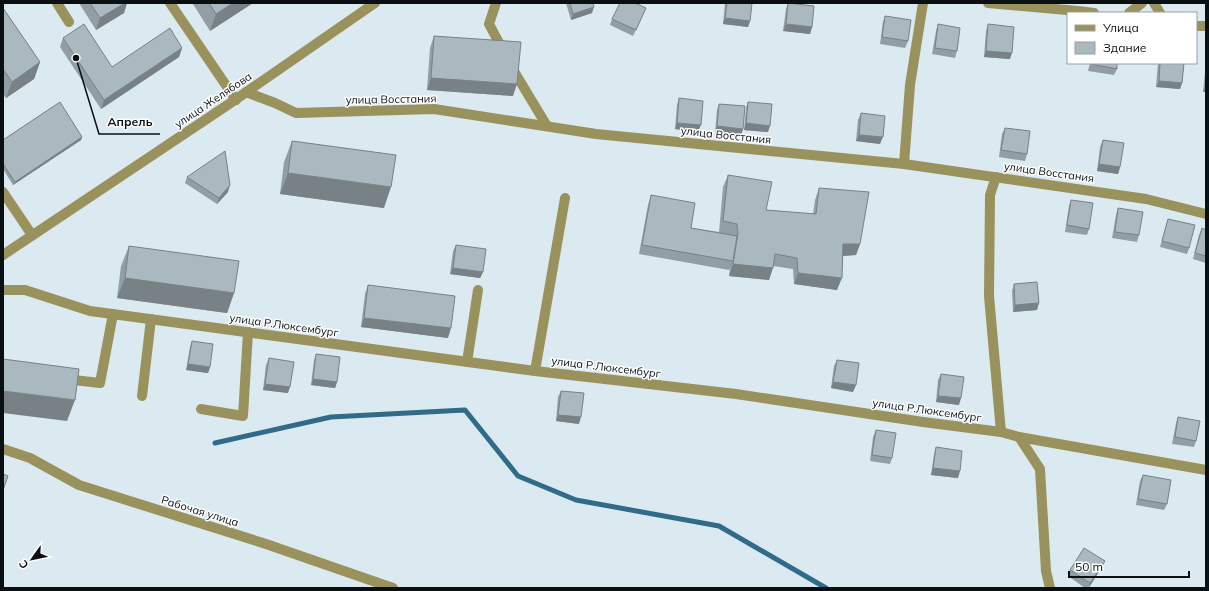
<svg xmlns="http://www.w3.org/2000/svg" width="1209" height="591" font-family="Mulish,sans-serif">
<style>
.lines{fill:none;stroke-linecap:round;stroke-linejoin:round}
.stream{stroke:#306b8a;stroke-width:5}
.minor{stroke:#9a925d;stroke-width:10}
.wall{fill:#929ea5}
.shaded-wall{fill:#778186}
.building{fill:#aab8c0;stroke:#778186}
.labels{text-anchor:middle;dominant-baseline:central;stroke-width:3;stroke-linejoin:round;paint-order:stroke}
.street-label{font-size:11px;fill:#0a0f12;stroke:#fff}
.leader{fill:none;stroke:#0a0f12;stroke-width:1.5}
.callout-dot{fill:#0a0f12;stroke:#fff;stroke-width:1.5}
.callout-label{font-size:12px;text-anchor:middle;font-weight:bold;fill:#0a0f12;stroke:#fff;stroke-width:3;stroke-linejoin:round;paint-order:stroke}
</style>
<rect width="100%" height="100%" fill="#dbe9f1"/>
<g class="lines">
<!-- stream -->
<path class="stream" d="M215,443l116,-26 134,-7 53,66 58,24 143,26 107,62"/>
<!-- minor -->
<g class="minor">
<path d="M57,3l12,19"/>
<path d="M170,3l66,97"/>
<path d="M496,3l-7,21 15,28"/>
<path d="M988,3l90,8 16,2"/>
<path d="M1154,3l6,10"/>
<path d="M1129,13l13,-10"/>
<path d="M1196,26h10"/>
<path d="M512,68l35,58"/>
<path d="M246,92l29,11 21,10 138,-4 162,25 308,30 242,35 60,15"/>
<path d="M904,164l6,-79 13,-82"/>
<path d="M996,177l-6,18 -1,101 12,136"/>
<path d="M3,192l29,43"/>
<path d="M3,255l226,-151 146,-101"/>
<path d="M3,290h22l65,21 445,60 201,23 187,28 78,10 18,5 187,33"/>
<path d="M467,362l11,-72"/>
<path d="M535,371l30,-173"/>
<path d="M65,379l35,4 13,-69"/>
<path d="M142,396l9,-77"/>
<path d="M201,409l42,7 5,-84"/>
<path d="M1019,437l21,32 6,102 4,17"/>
<path d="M3,449l27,9 49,27 187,59 127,44"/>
</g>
</g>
<!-- wall -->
<g class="wall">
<path d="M79,3h48l-3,10 -28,17z"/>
<path d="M193,3h60l-43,28 -17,-27z"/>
<path d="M566,3h27l-1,10 -21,7z"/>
<path d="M725,3h27l-2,18 -2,6 -25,-3z"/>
<path d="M788,3l24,24 -2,7 -27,-3 3,-22z"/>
<path d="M3,8l37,54 -6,17 -28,19 -3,-4z"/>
<path d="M646,8l-13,28 -23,-11 2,-6z"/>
<path d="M885,16l23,25 -3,7 -25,-4 3,-22z"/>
<path d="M938,24l19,27 -2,7 -23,-4 4,-23z"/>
<path d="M988,24l22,35 -26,-2 2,-26z"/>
<path d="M434,36l79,60 -86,-6 3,-42z"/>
<path d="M63,38l49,29 70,-19 -3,9 -78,52 -41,-62z"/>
<path d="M1090,63h27v6l-3,6 -26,-4z"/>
<path d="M1158,63h26l-2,20 -2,6 -24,-2z"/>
<path d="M1206,63v29h-3z"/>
<path d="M679,98l19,34 -23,-3 2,-24z"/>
<path d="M748,102l20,30 -24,-2 2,-22z"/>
<path d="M719,104l24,25 -2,6 -26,-2 2,-23z"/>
<path d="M861,113l19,31 -24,-3 2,-21z"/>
<path d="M1005,128l22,26 -2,7 -26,-4 3,-23z"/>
<path d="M82,137l-1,3 -68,45 -10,-16v-29z"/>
<path d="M1103,140l17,27 -2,7 -21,-3 3,-24z"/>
<path d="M292,141l92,67 -104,-14 4,-32z"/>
<path d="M728,175l38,35 47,4 2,-14 4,-12 41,56 -4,11 -13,1 -6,34 -43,-6 -1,-15 -20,-3 -4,14 -40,-4 1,-8 -1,2 -90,-16 9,-49 3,-10 40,33 28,4 4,-45z"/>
<path d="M187,177l41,15 -11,12 -32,-21z"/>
<path d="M1071,200l18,29 -2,6 -22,-3 4,-26z"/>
<path d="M1118,208l21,27 -2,7 -25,-4 4,-23z"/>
<path d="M1168,219l21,29 -2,6 -27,-7 6,-22z"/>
<path d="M1202,228l4,2v33l-13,-4 6,-24z"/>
<path d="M456,245l27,27 -3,6 -30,-4 3,-23z"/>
<path d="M129,246l105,47 -7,20 -110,-15 4,-32z"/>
<path d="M1014,284l23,26 -24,2 -1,-21z"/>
<path d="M368,285l80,53 -87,-11 4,-33z"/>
<path d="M192,341l18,26 -2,6 -22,-3 4,-23z"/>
<path d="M316,354l21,28 -2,6 -24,-3 3,-25z"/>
<path d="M269,358l19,35 -25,-3 3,-25z"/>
<path d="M837,360l16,32 -22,-4 3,-22z"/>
<path d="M941,374l18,31 -23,-3 2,-22z"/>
<path d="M561,391l18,33 -23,-3 2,-24z"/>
<path d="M1178,417l18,24 -2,6 -22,-3 4,-21z"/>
<path d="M876,430l16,28 -2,6 -20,-3 3,-24z"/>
<path d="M936,447l22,31 -27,-3 3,-21z"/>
<path d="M1143,475l24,29 -3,6 -28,-5 4,-24z"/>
<path d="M1102,567l-13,21h-4l-17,-12 2,-6z"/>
</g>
<!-- shaded-wall -->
<g class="shaded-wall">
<path d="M125,3h2l-3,10 -28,17 4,-12z"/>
<path d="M233,3h20l-43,28 6,-17z"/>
<path d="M594,7l-2,6 -21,7 2,-6z"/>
<path d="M725,18l25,3 -2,6 -25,-3z"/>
<path d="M786,24l26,3 -2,7 -27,-3z"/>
<path d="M182,48l-3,9 -78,52 3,-9z"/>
<path d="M986,51l26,2 -2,6 -26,-2z"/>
<path d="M40,62l-6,17 -28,19 6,-16z"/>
<path d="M431,78l86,6 -4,12 -86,-6z"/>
<path d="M1159,81l23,2 -2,6 -24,-2z"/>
<path d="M1206,86v6h-3l3,-7z"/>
<path d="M677,123l24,2 -3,7 -23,-3z"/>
<path d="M746,123l24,3 -2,6 -24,-2z"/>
<path d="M717,126l26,3 -2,6 -26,-2z"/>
<path d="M859,135l24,2 -3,7 -24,-3z"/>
<path d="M82,137l-1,3 -68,45 2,-3z"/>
<path d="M1099,164l21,3 -2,7 -21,-3z"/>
<path d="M288,173l103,14 -7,21 -104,-14z"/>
<path d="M230,185l-2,7 -11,12 2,-6z"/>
<path d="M843,244h17l-4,11 -17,1z"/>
<path d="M733,264l40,4 -4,12 -40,-4z"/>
<path d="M453,268l30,4 -3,6 -30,-4z"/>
<path d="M798,273l44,5 -5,12 -43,-6z"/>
<path d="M125,278l109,15 -7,20 -110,-15z"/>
<path d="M1039,303l-2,7 -24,2 2,-7z"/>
<path d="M364,318l87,10 -3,10 -87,-11z"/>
<path d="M188,364l22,3 -2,6 -22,-3z"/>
<path d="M313,379l24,3 -2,6 -24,-3z"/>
<path d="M833,382l23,3 -3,7 -22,-4z"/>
<path d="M265,384l25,3 -2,6 -25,-3z"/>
<path d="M3,391l72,9 -8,21 -64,-8z"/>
<path d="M938,396l23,2 -2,7 -23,-3z"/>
<path d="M558,415l23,2 -2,7 -23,-3z"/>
<path d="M933,468l27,3 -2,7 -27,-3z"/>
<path d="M1105,561l-3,6 -14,21 2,-5z"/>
</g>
<!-- building -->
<g class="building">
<path d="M90,3h35l-25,15z"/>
<path d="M209,3h24l-17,11z"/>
<path d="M570,3h23l1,4 -21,7z"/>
<path d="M620,3h15l11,5 -10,22 -24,-11z"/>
<path d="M727,3h25l-2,18 -25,-3z"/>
<path d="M788,3l26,3 -2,21 -26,-3z"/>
<path d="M3,8l37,54 -28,20 -9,-13z"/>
<path d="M885,16l26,4 -3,21 -26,-4z"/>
<path d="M84,24l28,43 58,-39 12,20 -78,52 -41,-62z"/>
<path d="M938,24l22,4 -3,23 -22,-3z"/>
<path d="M988,24l26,3 -2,26 -26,-2z"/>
<path d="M434,36l87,6 -4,42 -86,-6z"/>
<path d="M1091,63h26v6l-26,-5z"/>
<path d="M1160,63h24l-2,20 -23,-2z"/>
<path d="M679,98l24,3 -2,24 -24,-2z"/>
<path d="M60,102l22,35 -67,45 -12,-18v-24z"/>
<path d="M748,102l24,2 -2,22 -24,-3z"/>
<path d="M719,104l26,2 -2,23 -26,-3z"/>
<path d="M861,113l24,3 -2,21 -24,-2z"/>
<path d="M1005,128l25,3 -3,23 -26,-4z"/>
<path d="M1103,140l21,3 -4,24 -21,-3z"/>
<path d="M292,141l104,14 -5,32 -103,-14z"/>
<path d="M225,151l5,34 -11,13 -32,-21z"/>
<path d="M728,175l44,7 -6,28 50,4 3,-26 50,4 -9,52h-17l-1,34 -44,-5 -1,-15 -22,-4 -2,14 -40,-4 5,-31 -1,-9 -14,-3z"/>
<path d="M651,195l44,8 -4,25 46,8 -4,25 -91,-16z"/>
<path d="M1071,200l22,3 -4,26 -22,-4z"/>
<path d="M1118,208l25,4 -4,23 -24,-3z"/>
<path d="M1168,219l27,6 -6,23 -27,-7z"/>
<path d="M1202,228l4,2v26l-11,-3z"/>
<path d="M456,245l30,4 -3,23 -30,-4z"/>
<path d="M129,246l110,15 -5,32 -109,-15z"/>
<path d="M1037,282l2,21 -24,2 -1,-21z"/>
<path d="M368,285l87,11 -4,32 -87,-10z"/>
<path d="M192,341l21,3 -3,23 -22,-3z"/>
<path d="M316,354l24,3 -3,25 -24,-3z"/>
<path d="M269,358l25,4 -4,25 -25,-3z"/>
<path d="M3,359l76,10 -4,31 -72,-9z"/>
<path d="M837,360l22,3 -3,22 -23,-3z"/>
<path d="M941,374l23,3 -3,21 -23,-2z"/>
<path d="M561,391l23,2 -3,24 -23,-2z"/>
<path d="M1178,417l22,4 -4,20 -21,-4z"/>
<path d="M876,430l20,3 -4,25 -20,-3z"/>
<path d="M936,447l26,4 -2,20 -27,-3z"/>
<path d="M3,474l5,2 -5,14z"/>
<path d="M1143,475l28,5 -4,24 -29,-5z"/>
<path d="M1084,548l21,13 -15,22 -20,-13z"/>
</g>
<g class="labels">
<!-- street labels -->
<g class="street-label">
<text transform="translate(391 99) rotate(-1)">улица Восстания</text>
<text transform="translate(213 100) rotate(-34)">улица Желябова</text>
<text transform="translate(726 135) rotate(6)">улица Восстания</text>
<text transform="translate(1049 172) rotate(8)">улица Восстания</text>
<text transform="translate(284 325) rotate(8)">улица Р.Люксембург</text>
<text transform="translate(606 367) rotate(7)">улица Р.Люксембург</text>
<text transform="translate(927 410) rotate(8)">улица Р.Люксембург</text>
<text transform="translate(200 511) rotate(17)">Рабочая улица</text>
</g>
</g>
<!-- callouts -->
<path class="leader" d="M76 58L99 134H160"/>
<circle class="callout-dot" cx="76" cy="58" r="4"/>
<g class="callout-label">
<text x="130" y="126">Апрель</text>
</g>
<!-- border -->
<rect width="1209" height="591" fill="none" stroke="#0a0f12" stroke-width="8"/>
<!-- legend -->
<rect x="1067" y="12" width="130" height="52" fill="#ffffff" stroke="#9d9fa0"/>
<rect x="1075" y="25" width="20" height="6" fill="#9a925d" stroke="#9d9fa0"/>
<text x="1103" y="32" font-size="12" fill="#0a0f12">Улица</text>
<rect x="1075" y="42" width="20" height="12" fill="#aab8c0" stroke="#9d9fa0"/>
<text x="1103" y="52" font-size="12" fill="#0a0f12">Здание</text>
<!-- north arrow -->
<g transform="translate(32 559) rotate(237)" stroke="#ffffff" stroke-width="3" paint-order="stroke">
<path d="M0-3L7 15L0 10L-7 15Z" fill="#0a0f12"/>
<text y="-6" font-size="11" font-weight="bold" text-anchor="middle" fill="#0a0f12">С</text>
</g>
<!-- scale -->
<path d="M1069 571v6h120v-6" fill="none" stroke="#0a0f12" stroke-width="2"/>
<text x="1075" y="571" font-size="12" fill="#0a0f12" stroke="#ffffff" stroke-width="3" paint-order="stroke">50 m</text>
</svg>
